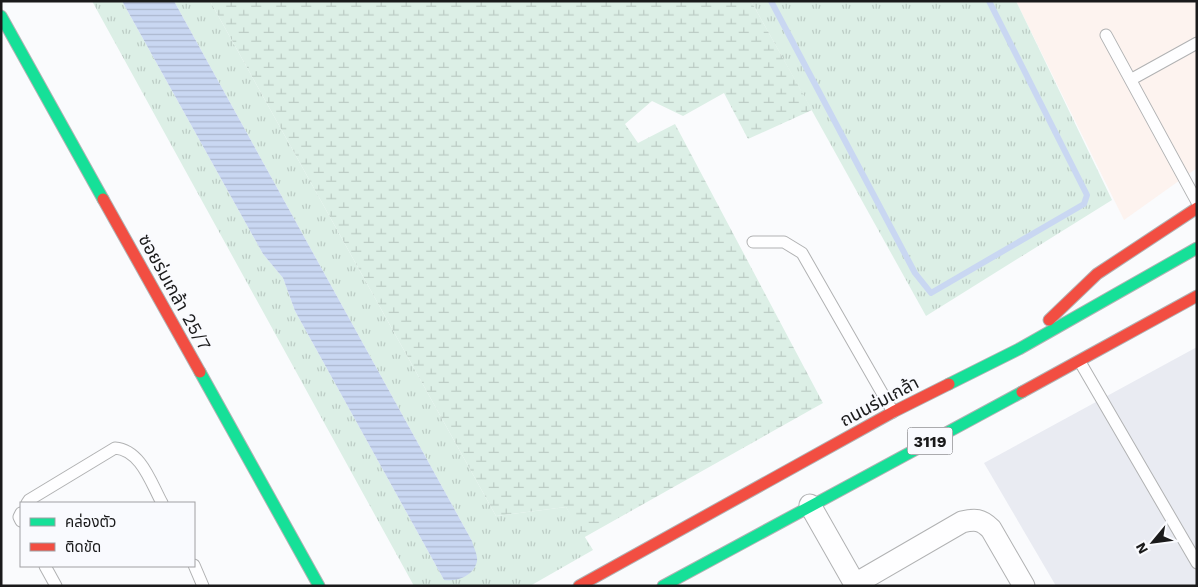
<svg xmlns="http://www.w3.org/2000/svg" width="1198" height="587" font-family="'Work Sans','Noto Sans Thai',sans-serif">
<style>
.commercial{fill:#fdf3ef}
.built{fill:#e9ebf2}
.grass{fill:url(#grass-tufts)}
.wetland{fill:url(#wetland-marsh)}
.water{fill:url(#water-rules)}
.lines{fill:none;stroke-linecap:round;stroke-linejoin:round}
.stream{stroke:#c9d7f2;stroke-width:6}
.lane-casing{stroke:#b1b2b3;stroke-width:13}
.street-casing{stroke:#b1b2b3;stroke-width:23}
.fast-casing{stroke:#b1b2b3;stroke-width:13}
.jam-casing{stroke:#b1b2b3;stroke-width:13}
.lane{stroke:#fefeff;stroke-width:11}
.street{stroke:#fefeff;stroke-width:21}
.fast{stroke:#16e098;stroke-width:11}
.jam{stroke:#f24e42;stroke-width:11}
.labels{text-anchor:middle;dominant-baseline:central;stroke-width:4;stroke-linejoin:round;paint-order:stroke}
.shield{fill:#f9fafe;stroke:#5d5d5f;stroke-width:1}
.shield-label{font-size:16px;font-weight:bold;fill:#1a1a1b}
.street-label{font-size:18px;fill:#1a1a1b;stroke:#f9fafe}
</style>
<defs>
<pattern id="grass-tufts" width="24" height="20" patternUnits="userSpaceOnUse" patternTransform="scale(1.25)"><rect width="24" height="20" fill="#dcefe6"/><path d="M3 7l-1-3M5 7V3M7 7l1-3M15 17l-1-3M17 17v-4M19 17l1-3" fill="none" stroke="#bcccc5"/></pattern>
<pattern id="wetland-marsh" width="20" height="14" patternUnits="userSpaceOnUse" patternTransform="scale(1.25)"><rect width="20" height="14" fill="#dcefe6"/><path d="M1 5h8M5 5V1M11 12h8M15 12V8" fill="none" stroke="#bcccc5"/></pattern>
<pattern id="water-rules" width="6" height="5" patternUnits="userSpaceOnUse" patternTransform="scale(1.25)"><rect width="6" height="5" fill="#c9d7f2"/><path d="M0 2.5h6" fill="none" stroke="#acb8cf"/></pattern>
</defs>
<rect width="100%" height="100%" fill="#fafbfd"/>
<!-- commercial -->
<path class="commercial" d="M1016,1h181v167l-73,52z"/>
<!-- built -->
<path class="built" d="M1197,347v239h-141l-72,-123z"/>
<!-- grass -->
<g class="grass">
<path d="M92,1h30l141,253 20,24 12,33 149,269 28,-39 -298,-540h36l286,515 70,-9 27,43 -63,36h-116z"/>
<path d="M751,1h265l96,199 -186,116z"/>
</g>
<!-- wetland -->
<path class="wetland" d="M210,1h541l61,109 -64,29 -24,-46 -41,23 -31,-15 -27,23 13,19 37,-19 148,279 -240,135 -17,-31 -70,9z"/>
<!-- water -->
<path class="water" d="M122,1h52l298,540c1,5 6,14 5,20 -3,15 -20,21 -33,19l-149,-269 -12,-33 -20,-24z"/>
<g class="lines">
<!-- stream -->
<path class="stream" d="M771,1l144,272 16,20 153,-89 3,-9 -98,-194"/>
<defs>
<g id="lane">
<path d="M1106,35l91,167"/>
<path d="M1132,79l65,-36"/>
<path d="M753,242h31l18,11 91,159"/>
<path d="M1080,362l117,201"/>
<path d="M27,503l2,-3 86,-52c26,2 36,35 47,55"/>
<path d="M21,513l-2,4 2,4"/>
<path d="M194,565l9,21"/>
<path d="M45,566l11,20"/>
</g>
<g id="street">
<path d="M810,505l46,81"/>
<path d="M855,584l107,-62c13,-3 19,-3 29,7l33,57"/>
</g>
<g id="fast">
<path d="M1,16l102,183"/>
<path d="M200,372l119,214"/>
<path d="M949,384l70,-35 178,-101"/>
<path d="M663,586l359,-194"/>
</g>
<g id="jam">
<path d="M103,199l97,173"/>
<path d="M1049,320l48,-46 100,-66"/>
<path d="M1022,392l175,-96"/>
<path d="M579,586l314,-174 56,-28"/>
</g>
</defs>
<!-- lane casing -->
<use href="#lane" class="lane-casing"/>
<!-- street casing -->
<use href="#street" class="street-casing"/>
<!-- fast casing -->
<use href="#fast" class="fast-casing"/>
<!-- jam casing -->
<use href="#jam" class="jam-casing"/>
<!-- lane -->
<use href="#lane" class="lane"/>
<!-- street -->
<use href="#street" class="street"/>
<!-- fast -->
<use href="#fast" class="fast"/>
<!-- jam -->
<use href="#jam" class="jam"/>
</g>
<g class="labels">
<!-- shield labels -->
<rect class="shield" x="907.5" y="427.5" width="45" height="27" rx="4"/>
<g class="shield-label">
<text x="930" y="441">3119</text>
</g>
<!-- street labels -->
<g class="street-label">
<text transform="translate(175 292) rotate(61)">ซอยร่มเกล้า 25/7</text>
<text transform="translate(879 401) rotate(-28)">ถนนร่มเกล้า</text>
</g>
</g>
<!-- border -->
<rect width="1198" height="587" fill="none" stroke="#1a1a1b" stroke-width="5"/>
<!-- legend -->
<rect x="20" y="502" width="175" height="65" fill="#f9fafe" stroke="#a0a0a3"/>
<rect x="30" y="518" width="25" height="8" fill="#16e098" stroke="#a0a0a3"/>
<text x="65" y="527" font-size="15" fill="#1a1a1b">คล่องตัว</text>
<rect x="30" y="543" width="25" height="8" fill="#f24e42" stroke="#a0a0a3"/>
<text x="65" y="552" font-size="15" fill="#1a1a1b">ติดขัด</text>
<!-- north arrow -->
<g transform="translate(1153 542) rotate(241)" stroke="#f9fafe" stroke-width="4" paint-order="stroke">
<path d="M0-4L9 19L0 12L-9 19Z" fill="#1a1a1b"/>
<text y="-8" font-size="14" font-weight="bold" text-anchor="middle" fill="#1a1a1b">N</text>
</g>
</svg>
